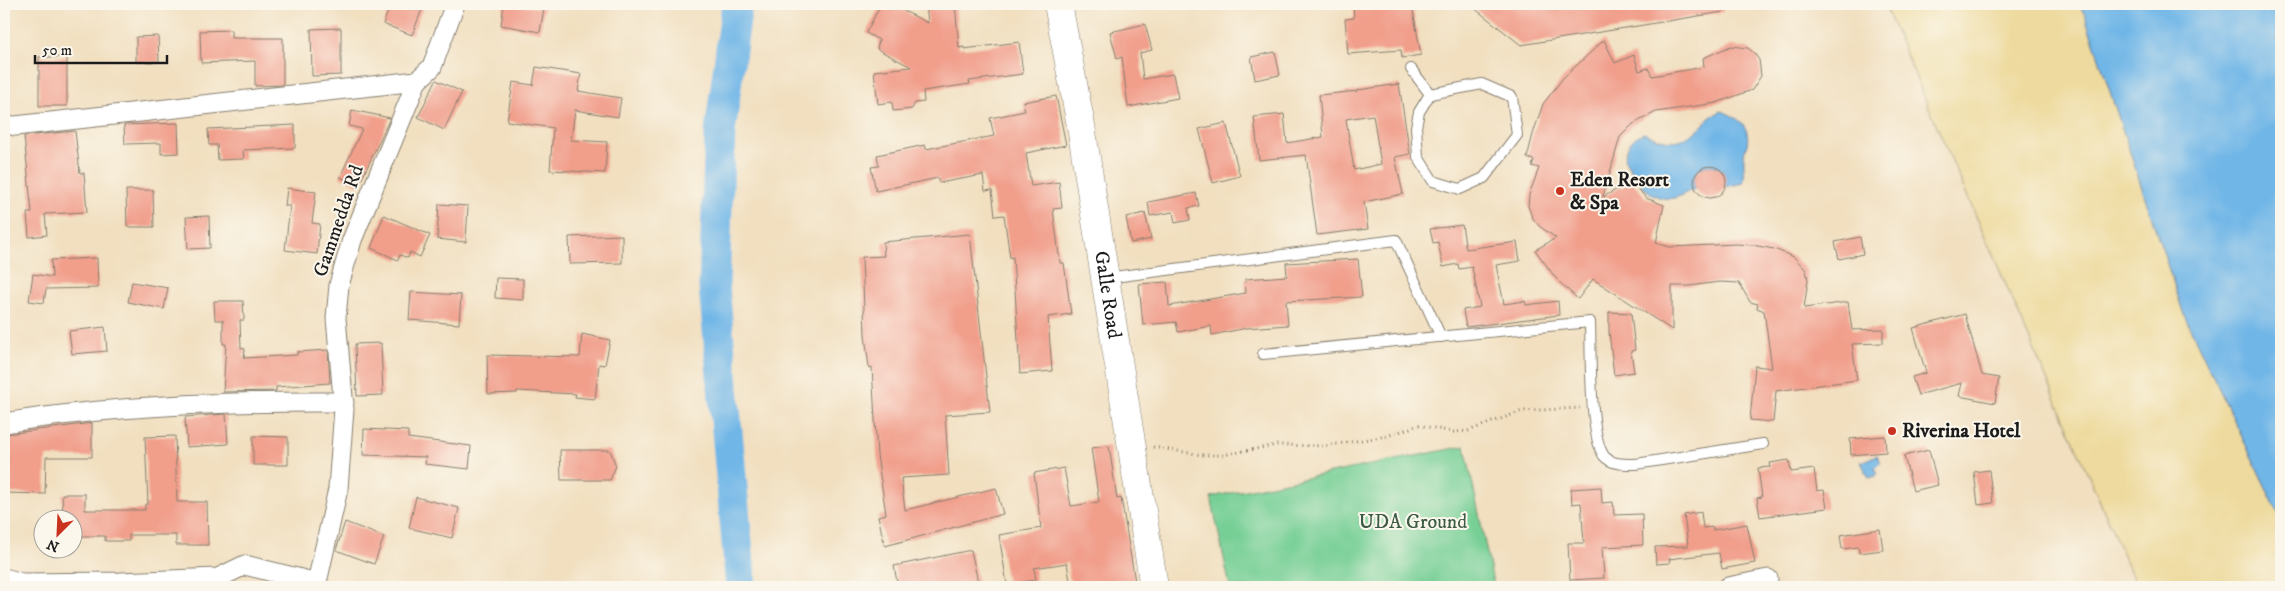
<svg xmlns="http://www.w3.org/2000/svg" width="2285" height="591" font-family="'IM FELL DW Pica',serif">
<style>
.green{fill:#76cf95;stroke:#497658}
.sand{fill:#eeda9e;stroke:#857b5d}
.water{fill:#70b6e7;stroke:#466982}
.lines{fill:none;stroke-linecap:round;stroke-linejoin:round}
.river{stroke:#70b6e7;stroke-width:31}
.building{fill:#f19e8b;fill-rule:evenodd}
.lane-casing{stroke:#867e6e;stroke-width:12}
.street-casing{stroke:#867e6e;stroke-width:21}
.highway-casing{stroke:#867e6e;stroke-width:29}
.path{stroke:#867e6e;stroke-width:3;stroke-dasharray:1 4;stroke-linecap:butt}
.lane{stroke:#fff;stroke-width:10}
.street{stroke:#fff;stroke-width:19}
.highway{stroke:#fff;stroke-width:28}
.poi-dot{fill:#c8321e;stroke:#fbf7ec;stroke-width:2}
.labels{text-anchor:middle;dominant-baseline:central;stroke-width:4;stroke-linejoin:round;paint-order:stroke}
.poi-label{font-size:20px;font-weight:bold;fill:#1c1c1c;stroke:#fbf7ec;text-anchor:start}
.street-label{font-size:20px;fill:#1c1c1c;stroke:#fbf7ec}
.park-label{font-size:20px;fill:#3c5b46;stroke:#fbf7ec}
</style>
<rect width="100%" height="100%" fill="#fbf7ec"/>
<filter id="ink" filterUnits="userSpaceOnUse"><feTurbulence type="fractalNoise" baseFrequency=".02" numOctaves="2"/><feDisplacementMap in="SourceGraphic" scale="10" xChannelSelector="R" yChannelSelector="G"/><feConvolveMatrix kernelMatrix="1 2 1 2 8 2 1 2 1" color-interpolation-filters="sRGB"/></filter>
<filter id="wash" filterUnits="userSpaceOnUse"><feTurbulence type="fractalNoise" baseFrequency=".0096" numOctaves="4" result="noise"/><feDisplacementMap in="SourceGraphic" scale="20" xChannelSelector="R" yChannelSelector="G"/><feGaussianBlur stdDeviation="1.12" result="paint"/><feColorMatrix in="noise" values="0 0 0 0 0 0 0 0 0 0 0 0 0 0 0 0 0 1.4 0 .05"/><feComposite in="paint" operator="in"/></filter>
<g filter="url(#wash)">
<rect width="100%" height="100%" fill="#f1dfbf"/>
<!-- green -->
<path class="green" d="M1465,446l29,141h-264l-19,-90z"/>
<!-- sand -->
<path class="sand" d="M1884,4h194l6,9 100,302 97,204v68h-144z"/>
<!-- water -->
<g class="water">
<path d="M2078,4h203v515l-97,-204 -100,-302z"/>
<path d="M1722,111c15,6 29,15 25,33 -1,4 -3,8 -3,12 -1,10 2,17 -1,27l-18,4c7,-30 -40,-28 -30,2 -7,2 -15,8 -22,9 -25,4 -39,-22 -49,-40 4,-13 7,-20 20,-25 25,11 39,12 59,-8 6,-7 9,-10 19,-14z"/>
<path d="M1877,455l4,7 -7,6 3,5 -1,3 -7,2 -8,-16z"/>
</g>
<g class="lines">
<!-- river -->
<path class="river" d="M737,4l-17,128 -6,154 27,301"/>
</g>
<g id="blocks">
<!-- building -->
<g class="building">
<path d="M391,4h33l-12,31 -29,-11z"/>
<path d="M504,4l40,4 -4,24 -39,-7z"/>
<path d="M881,4h9l38,19 -2,-19h29l4,44 5,-1v2l55,-7 4,32 -54,7 1,3 -47,7 1,11 -9,1 -3,6 -19,2 -1,-9 -14,2 -4,-33 37,-4 -34,-18 2,-9 -13,-7z"/>
<path d="M1353,4h59l9,51 -19,3 -1,-8 -53,4 -3,-35 9,-1z"/>
<path d="M1469,4h254v8l-202,33z"/>
<path d="M1145,24l7,26 -12,3 3,26 30,-5 5,24 -50,9 -6,-50 -5,2 -7,-27z"/>
<path d="M341,28v47l-29,1 -1,-47z"/>
<path d="M231,30v8h52v47l-28,1v-25l-54,2 -1,-32z"/>
<path d="M158,36l1,26h-23v-25z"/>
<path d="M1604,40l11,23 19,-8 5,16 9,-3 4,8 52,-9 -1,-9 28,-12 17,2 6,5 5,7 2,16 -9,14 -36,13 -60,9 -23,12 -13,13 -17,60 29,-16 14,17 18,7 -8,38 14,4 66,-3 16,1 22,4 20,8 12,13 2,10 -4,28 44,-6 4,28 31,-1v14l-31,1 5,36 -81,11 -3,31 -23,-2 5,-54 17,2 -8,-57 -7,-3 1,-4 -8,-2 -11,-19 -19,-1 -31,4h-17v44l-79,-51 -15,20 -20,-18 -23,-31 21,-12 -17,-12 -7,-9 -4,-11 1,-11 10,-27 -7,-2 2,-6 -7,-2 6,-24 10,-30 20,-26z"/>
<path d="M1275,52l5,23 -25,5 -4,-23z"/>
<rect x="39" y="57" width="28" height="49"/>
<path d="M536,67l45,7 -3,17 43,7 -3,19 -43,-7 -4,30 36,2 -2,31 -55,-3 3,-42 -46,-7 6,-39 20,3z"/>
<path d="M436,80l26,12 -18,38 -26,-13z"/>
<path d="M1399,84l11,70 -15,3 8,37 -39,8 4,27 -51,6 -11,-80 -47,5 -5,-43 30,-3 3,29 36,-6 -4,-42 39,-4v-1zM1373,115l8,49 -27,6 -8,-51z"/>
<path d="M1056,96l10,49 -40,8 5,33 28,-4 3,26 -9,1 7,54h4l7,51 -23,3 4,54 -32,3 -7,-117 -3,1 -6,-43 -9,1 -3,-26 -7,1 -2,-16 -44,8 -1,-5 -62,13 -5,-24 8,-1 -2,-11 48,-10 1,4 68,-13 -4,-18 35,-7 -2,-9z"/>
<path d="M352,110l38,8 -31,67 -19,-8 22,-48 -13,-3z"/>
<path d="M178,123l1,30 -18,1v-11l-36,1 -1,-19z"/>
<path d="M1226,123l14,53 -27,7 -14,-54z"/>
<path d="M295,125v23l-52,2 1,9 -26,1 -1,-15h-8l-1,-16z"/>
<path d="M75,131l5,42h4l3,39 -42,2 2,21 -18,2 -2,-24h5l-8,-77z"/>
<circle cx="1710" cy="182" r="16"/>
<path d="M287,188l29,4 -4,31 8,1 -3,30 -32,-4 5,-44h-5z"/>
<path d="M126,190h27l1,37h-27z"/>
<path d="M1196,193l3,13 -11,2 2,12 -15,3 -2,-11 -23,4 -2,-14z"/>
<path d="M439,204l29,2 -2,36 -29,-3z"/>
<path d="M1145,213l6,26 -20,4 -5,-26z"/>
<path d="M384,215l46,20 -10,22 -10,-5 -2,6 -8,-3 -2,5 -27,-12z"/>
<path d="M209,216l1,32 -22,1 -2,-32z"/>
<path d="M1462,225l4,24 51,-7 3,19 -24,4 8,39 21,-3 1,4 32,-4 1,14 -93,12 -3,-17 17,-3 -8,-40 -13,2 -1,-5 -15,3 -5,-25 -5,1 -3,-14z"/>
<path d="M970,234l20,178 -45,3 4,60 -48,3 4,32 91,-22 7,26 -118,32 -7,-30 8,-2 -9,-59 -5,-88 -3,1 -4,-33 -3,-78 22,-1 -1,-14z"/>
<path d="M622,235v28l-52,1 -1,-27z"/>
<path d="M1860,237l3,17 -24,5 -4,-17z"/>
<path d="M97,258l1,30 -52,1 -2,14 -15,-2 4,-27 19,3 -1,-17z"/>
<path d="M1358,259l4,38 -76,4 2,24 -41,3 -35,7 -1,-9 -33,6 -2,-10 -33,3 -4,-41 28,-2 2,24 77,-13 -1,-14 42,-3 -1,-13z"/>
<path d="M496,278l27,1v21l-28,-2z"/>
<path d="M132,282l36,6 -4,21 -36,-7z"/>
<path d="M411,292l50,3 -2,29 -50,-4z"/>
<path d="M214,301h29l1,19h-4l1,28 4,1 -1,9 53,-3v-3l31,-2 2,33 -54,4v4l-53,1 3,-48h-3v-24h-8z"/>
<path d="M1609,312l22,1 4,37 -4,1 3,21 -20,3 -5,-43z"/>
<path d="M1965,314l17,61 17,3 -4,25 -36,-7 3,-13 -44,12 -6,-18 14,-4 -13,-45z"/>
<path d="M105,327l2,24 -35,3 -3,-23z"/>
<path d="M582,334l28,6 -5,25 -6,-1 -4,35 -20,-2 1,-3 -59,-3v2l-29,1 -1,-39 93,2z"/>
<path d="M381,343l2,52 -26,1 -2,-52z"/>
<path d="M226,414l2,30 -41,3 -2,-30z"/>
<path d="M92,423v34h-46l-1,37 -41,-1v-28l4,1 -1,-32z"/>
<path d="M364,429l44,2v7l63,8 -2,23 -44,-5 1,-7 -63,-2z"/>
<path d="M175,436l2,66h30l1,43h-32v-10h-47v6h-24v-5h-33v-18h-9l-1,-24h23v16h60v-6h3l-3,-67z"/>
<path d="M253,436l35,1v28h-35z"/>
<path d="M1885,436l1,16 -35,3 -1,-16z"/>
<path d="M1109,446l8,53 4,-1 15,89h-65l-4,-24 -33,5 2,12 -29,4 -8,-49 42,-7 -7,-55 30,-5 7,38 28,-4 -8,-54z"/>
<path d="M560,450h50l6,16 -6,14h-49z"/>
<path d="M1929,450l9,35 -25,6 -9,-35z"/>
<path d="M1789,460l2,12 23,-3 3,22 7,-1 3,18 -67,9 -3,-19 5,-1 -4,-29 13,-1 -1,-4z"/>
<path d="M1989,470l4,33 -15,2 -4,-33z"/>
<path d="M1601,487l1,16 11,-1 1,13 28,-1 1,31 -41,2 2,31 -34,2 -2,-37h16l-3,-40 -9,1 -1,-15z"/>
<path d="M416,497l43,11 -7,30 -43,-10z"/>
<path d="M1701,512l2,16 10,-1v3l34,-6 8,39 -33,6 -3,-16 -50,6 1,4 -14,1 -1,-17 33,-1 -4,-31z"/>
<path d="M345,522l39,15 -10,27 -38,-14z"/>
<path d="M1880,529l3,21 -24,3 -1,-6 -16,2 -2,-14z"/>
<path d="M971,550l8,37h-81l-4,-21z"/>
</g>
</g>
</g>
<g filter="url(#ink)">
<use href="#blocks" fill-opacity="0" stroke="#867e6e" stroke-width="1"/>
<g class="lines">
<defs>
<g id="lane">
<path d="M1411,69l19,25 52,-10 30,13 5,38 -33,43 -24,11 -27,-8 -15,-24 -2,-30 3,-15 11,-18"/>
<path d="M1106,278l290,-38 45,97"/>
<path d="M1263,354l327,-32c1,28 -1,114 14,134 8,9 22,8 32,8l127,-20"/>
</g>
<g id="street">
<path d="M15,126l402,-45"/>
<path d="M4,423c112,-18 226,-22 340,-21"/>
<path d="M4,578l18,5 98,-1 98,-4 27,-13 72,18"/>
<path d="M316,587l22,-98 6,-80 -8,-91 3,-33 13,-45 65,-159 15,-14 23,-63"/>
<path d="M1728,587l40,-8"/>
</g>
<g id="highway">
<path id="s1" d="M1058,4l23,122 73,461"/>
</g>
</defs>
<!-- lane casing -->
<use href="#lane" class="lane-casing"/>
<!-- street casing -->
<use href="#street" class="street-casing"/>
<!-- highway casing -->
<use href="#highway" class="highway-casing"/>
<!-- path -->
<path class="path" d="M1153,447l49,8h21l54,-10 48,1 62,-10 32,-11 34,7 15,-1 54,-20 58,-3"/>
<!-- lane -->
<use href="#lane" class="lane"/>
<!-- street -->
<use href="#street" class="street"/>
<!-- highway -->
<use href="#highway" class="highway"/>
</g>
</g>
<!-- markers -->
<g class="poi-dot">
<circle cx="1560" cy="191" r="5"/>
<circle cx="1892" cy="431" r="5"/>
</g>
<g class="labels">
<!-- poi labels -->
<g class="poi-label">
<text x="1570" y="180">Eden Resort<tspan x="1570" dy="23">&amp; Spa</tspan></text>
<text x="1902" y="431">Riverina Hotel</text>
</g>
<!-- street labels -->
<g class="street-label">
<text transform="translate(339 221) rotate(-71)">Gammedda Rd</text>
<text stroke="none"><textPath href="#s1" startOffset="295">Galle Road</textPath></text>
</g>
<!-- park labels -->
<g class="park-label">
<text x="1413" y="522">UDA Ground</text>
</g>
</g>
<!-- margin -->
<rect width="2285" height="591" fill="none" stroke="#fbf7ec" stroke-width="20"/>
<!-- north arrow -->
<g transform="translate(58 534) rotate(204)"><circle r="24" fill="#fbf7ec" stroke="#a29f99"/>
<path d="M0-4L9 19L0 12L-9 19Z" fill="#c8321e"/>
<text y="-8" font-size="14" font-weight="bold" text-anchor="middle" fill="#1c1c1c">N</text>
</g>
<!-- scale -->
<path d="M35 55v8h132v-8" fill="none" stroke="#1c1c1c" stroke-width="2.5"/>
<text x="42" y="55" font-size="15" fill="#1c1c1c" stroke="#fbf7ec" stroke-width="4" paint-order="stroke">50 m</text>
</svg>
